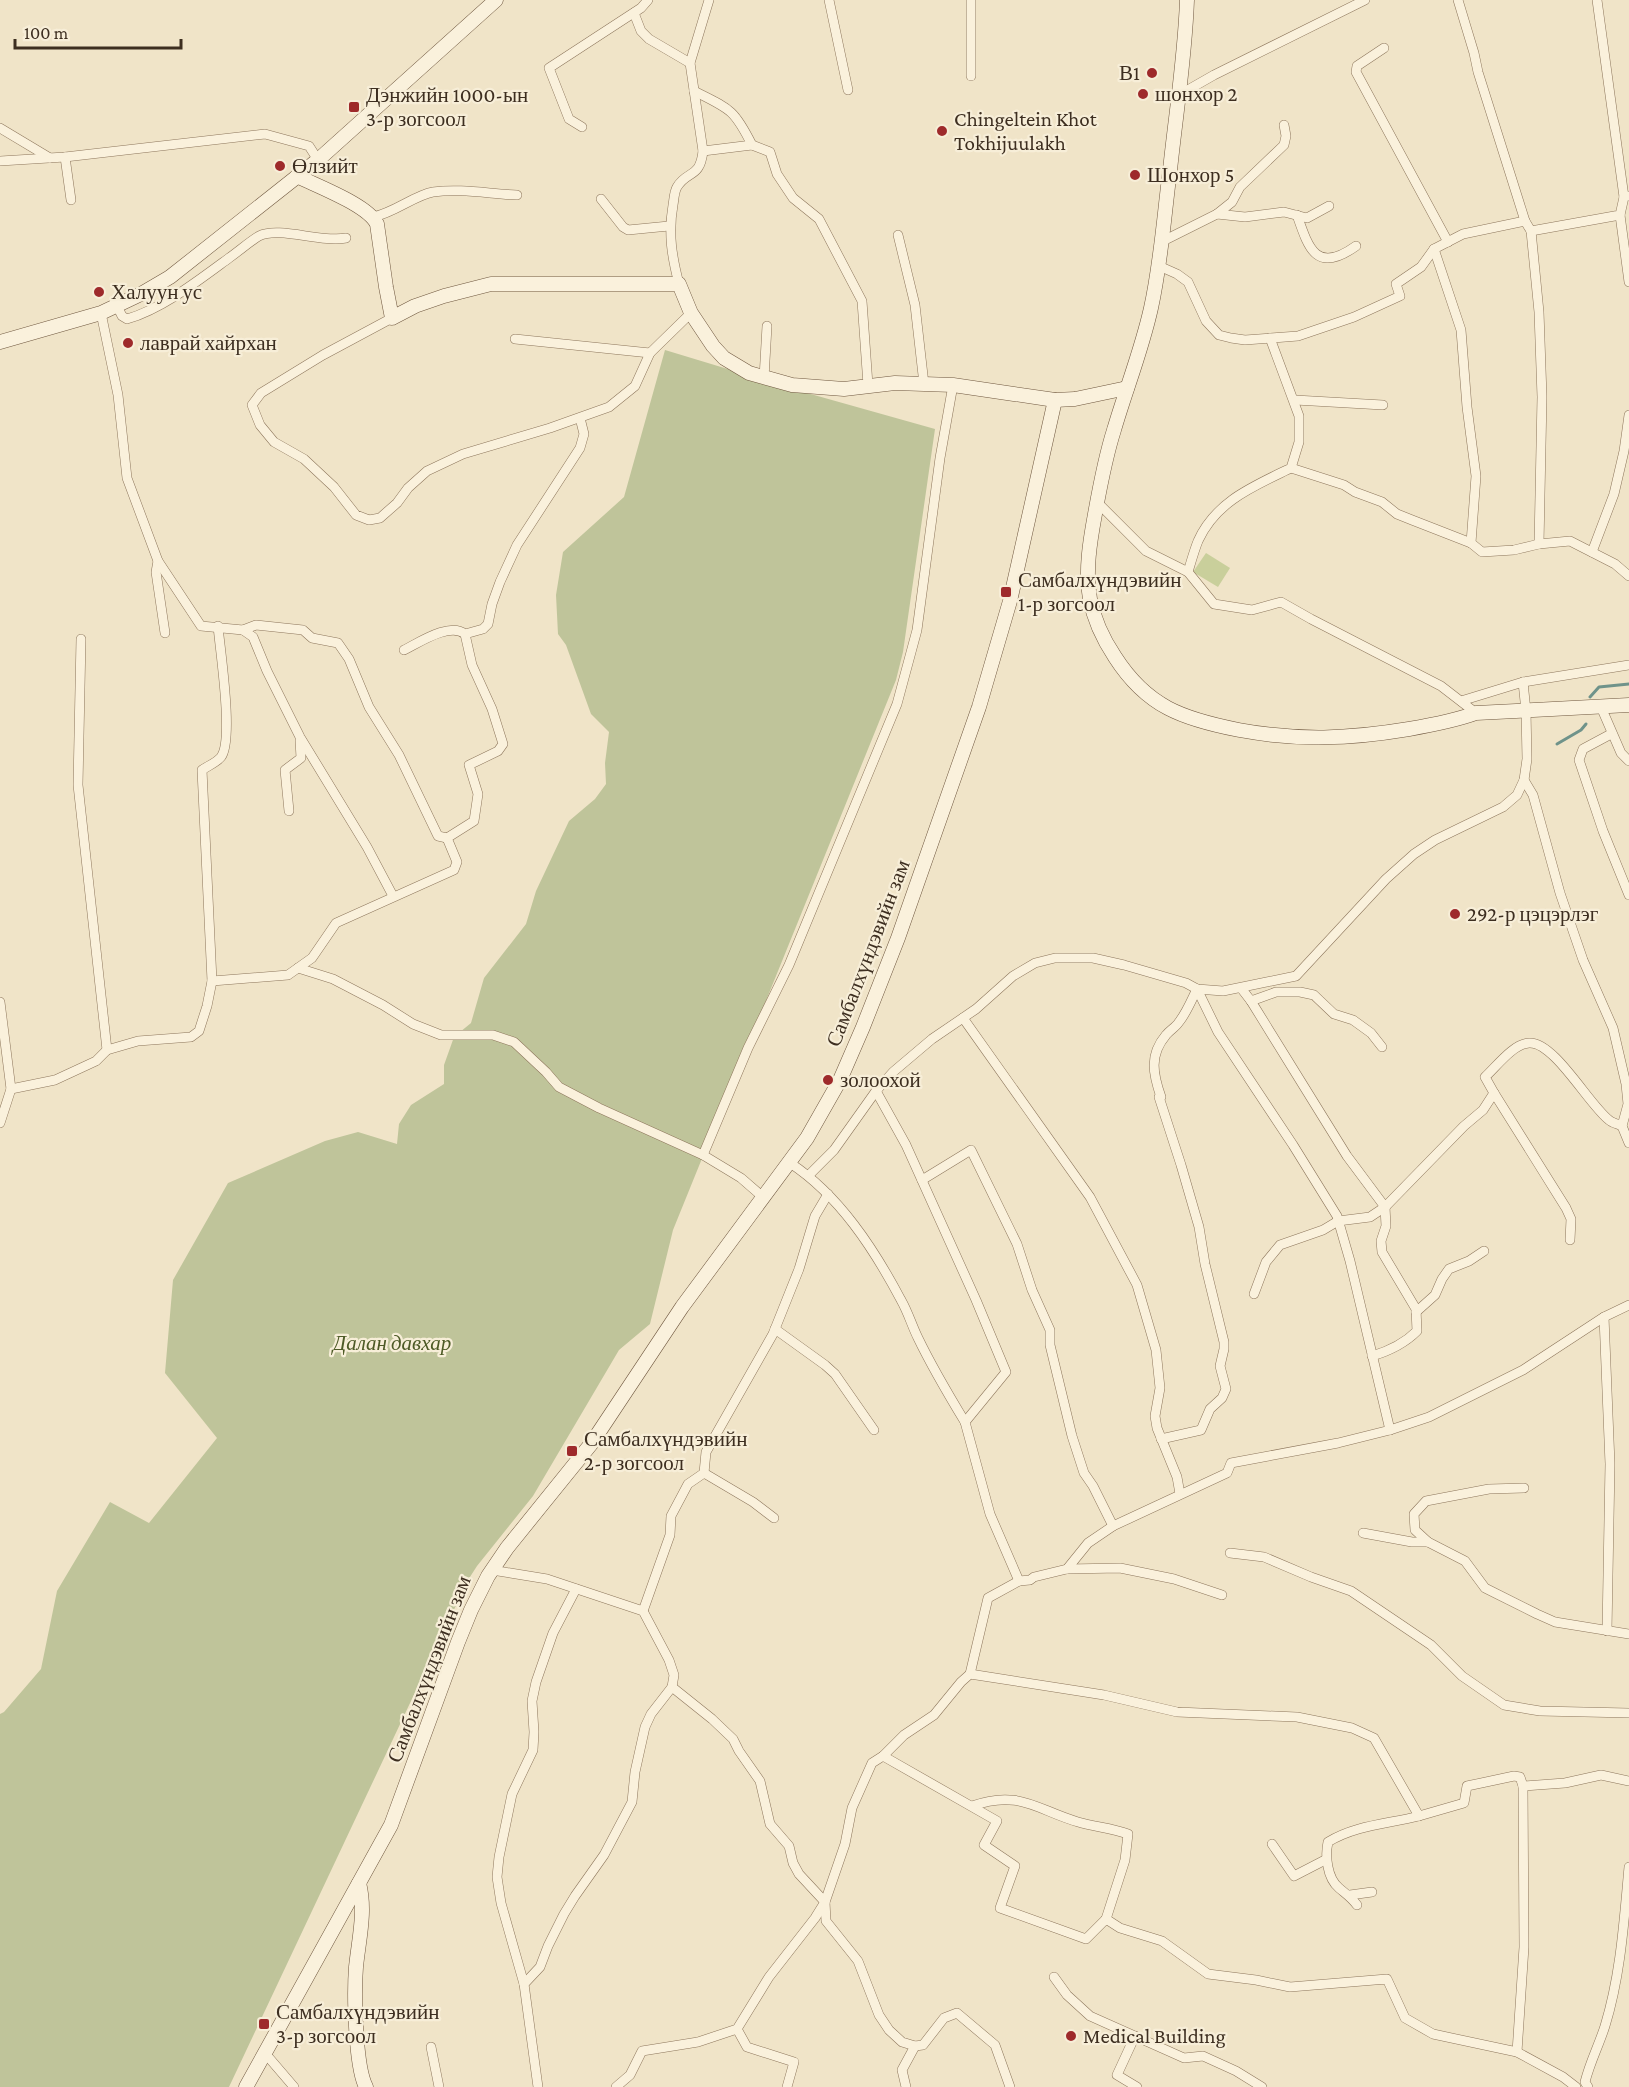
<svg xmlns="http://www.w3.org/2000/svg" width="1629" height="2087" font-family="'Crimson Pro',serif">
<style>
.green{fill:#c9cf9b}
.cemetery{fill:#bfc49a}
.lines{fill:none;stroke-linecap:round;stroke-linejoin:round}
.stream{stroke:#6f938a;stroke-width:3}
.street-casing{stroke:#8d765c;stroke-width:10}
.secondary-casing{stroke:#6f573f;stroke-width:15}
.street{stroke:#faf1dc;stroke-width:9}
.secondary{stroke:#faf1dc;stroke-width:14}
.poi-dot{fill:#9e2a2b;stroke:#f7eed8;stroke-width:2}
.labels{text-anchor:middle;dominant-baseline:central;stroke-width:4.5;stroke-linejoin:round;paint-order:stroke}
.poi-label{font-size:21px;fill:#3d2e20;stroke:#f7eed8;text-anchor:start}
.street-label{font-size:21px;fill:#3d2e20;stroke:#f7eed8}
.park-label{font-size:21px;font-style:italic;fill:#4d5a26;stroke:#f7eed8}
</style>
<rect width="100%" height="100%" fill="#f0e4c8"/>
<!-- green -->
<path class="green" d="M1206,553l24,15 -12,19 -25,-15z"/>
<!-- cemetery -->
<path class="cemetery" d="M665,350l142,43 128,36 -32,223 -7,28 -223,550 -23,94 -31,26 -86,146 -56,70 -9,14 -239,507h-229v-373l4,-2 37,-43 16,-78 53,-89 39,21 68,-85 -52,-65 8,-93 55,-97 97,-42 33,-9 39,12 2,-20 12,-19 33,-21v-19l10,-28 17,-14 13,-45 42,-54 10,-33 33,-70 26,-22 11,-15 -1,-21 4,-31 -18,-18 -25,-69 -8,-11 -2,-39 7,-43 61,-55z"/>
<g class="lines">
<!-- stream -->
<g class="stream">
<path d="M1590,697l9,-10 30,-3"/>
<path d="M1557,744l24,-14 5,-6"/>
</g>
<defs>
<g id="street">
<path d="M829,0l19,90"/>
<path d="M971,0v76"/>
<path d="M1458,0l16,53 4,19 47,149"/>
<path d="M1597,0l27,197"/>
<path d="M634,13l7,18 8,8 41,24"/>
<path d="M1384,48l-27,18 -1,6 92,170"/>
<path d="M694,91c36,18 40,18 58,54"/>
<path d="M1179,95l35,-20 151,-75"/>
<path d="M582,127l-13,-8 -20,-51 92,-60 7,-8"/>
<path d="M0,128l50,30"/>
<path d="M703,151l49,-6 18,7 7,22 16,24 26,21 43,82 6,84"/>
<path d="M65,157l6,43"/>
<path d="M0,161l65,-4 200,-23 44,12 9,14"/>
<path d="M601,199l22,28 5,3 41,-4"/>
<path d="M1217,214l15,-12 8,-15 44,-42 2,-9 -2,-11"/>
<path d="M1297,215c12,35 20,59 59,31"/>
<path d="M1620,215l9,67"/>
<path d="M373,217c21,-4 42,-22 60,-25 27,-4 57,2 84,3"/>
<path d="M1531,231l8,81 3,85 -3,147"/>
<path d="M898,235l17,70 9,79"/>
<path d="M1161,242l56,-28 28,3 39,-5 23,6 22,-12"/>
<path d="M1434,249l27,81 6,77 9,69 -5,67 11,9 32,-2 25,-6 31,-3 45,23 14,12"/>
<path d="M1159,266l18,8 11,8 18,39 13,14 12,3 14,2 53,-4 56,-19 46,-21 -4,-12 25,-17 13,-18 29,-15 62,-13 6,10 89,-16 4,-18 5,-1"/>
<path d="M679,284c-7,-27 -11,-50 -6,-79 1,-5 1,-13 4,-18 10,-17 23,-8 26,-36l-13,-88 19,-63"/>
<path d="M117,306l5,10 5,3c35,-10 72,-39 102,-61 10,-7 20,-16 30,-22 20,-10 62,7 87,2"/>
<path d="M101,313l17,82 9,83 31,83 43,65 42,4 13,-5 47,5 9,8 26,5 11,16 20,48 30,48 39,81 9,2"/>
<path d="M392,318l-69,37 -62,38 -9,12 8,20 14,17 30,17 30,28 22,28 13,5 11,-2 17,-15 11,-15 19,-17 36,-17 87,-26 59,-21 26,-21 15,-33 41,-40"/>
<path d="M515,339l135,14"/>
<path d="M764,378l3,-52"/>
<path d="M1295,400l88,5"/>
<path d="M1291,468l53,17 11,7 27,10 15,12 15,6 59,23"/>
<path d="M1097,502l49,49 42,21 26,32 38,6 29,-8 30,17 130,67 35,27"/>
<path d="M1592,552l22,-58 10,-43 5,-36"/>
<path d="M158,561l-2,11 9,61"/>
<path d="M1188,572c3,-10 6,-21 10,-31 18,-40 56,-55 93,-73l8,-26v-26l-29,-78"/>
<path d="M243,630l10,7 14,34 33,66 67,110 26,49"/>
<path d="M81,639l-3,146 29,265"/>
<path d="M404,650c16,-8 46,-28 61,-16l18,-5 5,-5 4,-20 8,-22 17,-37 63,-97 4,-14 -4,-16"/>
<path d="M1461,701l62,-19 106,-17"/>
<path d="M1601,707l20,46 8,8"/>
<path d="M1611,734l-28,15 -4,11 24,71 26,64"/>
<path d="M1524,780l9,15 27,98 23,67 30,68 13,56 2,20 -6,22 7,17"/>
<path d="M289,811l-4,-41 16,-12 -1,-18"/>
<path d="M298,968l35,11 50,26 30,19 28,11h52l21,7 32,30 13,15 40,21 104,47"/>
<path d="M212,981l76,-6 24,-17 24,-35 118,-53 3,-8 -10,-24 27,-17 4,-27 -9,-29 29,-14 5,-7 -11,-35 -20,-44 -7,-31"/>
<path d="M1241,988l10,13 96,155 38,51 79,-81 19,-16 11,-17 -9,-16c12,-11 28,-33 44,-34 25,-2 60,62 80,77 3,3 9,4 13,6"/>
<path d="M1197,989l21,43 75,113 44,71 13,45 40,169"/>
<path d="M1251,1001l25,-9h24l14,3 20,19 19,6 18,13 11,14"/>
<path d="M0,1002l11,87"/>
<path d="M963,1018l127,179 47,88 19,65 4,38 -5,28 2,12 20,49 3,17"/>
<path d="M876,1091l30,54 70,155 30,72 -41,50 25,92 29,67"/>
<path d="M1494,1093l72,115 5,11 -1,21"/>
<path d="M0,1123l11,-34 44,-9 41,-19 11,-11 31,-9 53,-4 8,-6 8,-25 5,-25 -10,-211c6,-4 15,-8 19,-13 13,-17 -1,-107 -3,-131"/>
<path d="M790,1163c49,32 84,86 111,137 7,12 11,26 17,38 14,29 30,56 47,84"/>
<path d="M809,1175l25,-25 42,-59 17,-19 39,-33 44,-30 37,-33 22,-13 20,-5h38l31,7 62,18 11,6 26,2 73,-15 90,-97 28,-25 21,-14 68,-33 14,-12 7,-15 3,-21 -1,-48 -3,-29"/>
<path d="M922,1180l49,-30 46,94 15,46 18,40v15l22,91 12,37 9,13 20,40"/>
<path d="M764,1198l-23,-20 -38,-23 45,-107 41,-83 108,-261 20,-74 23,-172 13,-73"/>
<path d="M1254,1294l12,-32 14,-17 43,-15 15,-9 32,-4 15,-10"/>
<path d="M1416,1312l19,-17 7,-16 7,-10 20,-8 15,-10"/>
<path d="M1604,1317l6,147 -3,167"/>
<path d="M775,1329l50,36 10,9 39,56"/>
<path d="M1372,1356c17,-5 32,-12 45,-25l-1,-22 -34,-57 -1,-11 5,-15 -1,-19"/>
<path d="M1161,1439l40,-9 9,-21 12,-11 4,-9 -6,-23 4,-17v-7l-19,-78 -6,-37 -18,-62 -22,-68h2c-8,-23 -12,-42 5,-62 4,-5 10,-8 13,-13 8,-10 13,-23 18,-33"/>
<path d="M704,1473l49,29 21,16"/>
<path d="M1524,1488l-35,1 -63,12 -12,13 1,16 13,12 37,19 20,27 52,26 18,8 74,12"/>
<path d="M1363,1533l49,9h16"/>
<path d="M1230,1553l34,4 47,20 40,14 80,54 31,31 42,29 36,6 89,2"/>
<path d="M1067,1569l53,-1 54,11 48,16"/>
<path d="M492,1570l55,9 96,32 26,49 5,15 -2,12 -21,27 -6,13 -10,45 -3,30 -28,53 -29,41 -11,18 -16,32 -8,21 -16,17 14,103"/>
<path d="M643,1611l27,-76 1,-19 17,-32 16,-11 2,-21 67,-118 26,-65 16,-53 13,-22"/>
<path d="M970,1674l134,21 73,17 120,5 55,11 22,10 45,78 45,-13 3,-17 47,-10 6,1 3,9"/>
<path d="M883,1756l114,65 -13,24 31,21 -15,42 86,31 20,-20 14,9 42,13 46,33 48,6 34,7 97,-8 18,39 28,16 84,18 46,25 13,10"/>
<path d="M972,1806c47,-17 65,4 106,16 17,5 34,6 50,12l-3,26 -19,59"/>
<path d="M1272,1844l22,32 31,-16"/>
<path d="M1350,1895l22,-3"/>
<path d="M1357,1905c-6,-8 -11,-11 -18,-17 -12,-10 -14,-32 -11,-46 28,-17 60,-18 91,-26"/>
<path d="M1054,1977l13,18 23,21 94,42 19,-2 33,15 26,16"/>
<path d="M524,1984l-23,-81 -4,-26 2,-20 13,-63 21,-44 1,-18 -2,-31 4,-19 17,-49 23,-44"/>
<path d="M737,2029l10,18 47,15 -7,25"/>
<path d="M1135,2036l-18,39 20,12"/>
<path d="M431,2047l8,40"/>
<path d="M264,2052l30,35"/>
<path d="M1517,2052l7,-105 -1,-161 42,-3 36,-8 28,6"/>
<path d="M616,2087l14,-12 12,-24 56,-9 39,-13 32,-52 46,-59 10,-16 -26,-28 -6,-11 -4,-17 -19,-22 -10,-43 -21,-30 -6,-12 -21,-20 -40,-32"/>
<path d="M906,2087l-4,-17 13,-24"/>
<path d="M1010,2087l-15,-42 -38,-32 -13,5 -21,27 -8,1 -13,-4 -13,-12 -10,-15 -21,-54 -32,-40 -1,-19 20,-58 7,-36 20,-45 11,-7 21,-21 30,-20 27,-33 9,-8 18,-76 31,-17 11,-1 4,-3 33,-8 21,-26 25,-17 114,-53 4,-10 107,-20 52,-13 39,-13 94,-47 81,-53 25,-12"/>
<path d="M1588,2087l-3,-5c5,-20 14,-37 20,-56 16,-52 19,-106 24,-159"/>
</g>
<g id="secondary">
<path d="M1187,0c-2,57 -11,113 -17,170 -6,46 -9,93 -19,138 -9,41 -25,81 -37,122 -9,28 -14,56 -19,84 -5,27 -10,57 -5,85 4,21 13,40 25,58 32,50 68,62 124,73 60,11 110,9 170,-1 23,-4 45,-8 67,-16l153,-8"/>
<path d="M297,176c20,10 71,29 80,48l9,63 6,31 23,-12 29,-10 47,-12h188l12,29 22,33 11,12 25,15 43,12 52,4 51,-6 58,2 102,15 20,-1 52,-11"/>
<path d="M0,342l101,-29 40,-19 29,-17 148,-117 178,-160"/>
<path d="M359,1883c7,28 0,55 -3,84 -2,25 -1,99 10,120"/>
<path d="M246,2087l145,-262 67,-183 13,-32 17,-34 19,-28 84,-104 91,-137 125,-169 33,-58 23,-53 35,-89 81,-231 31,-106 45,-201"/>
</g>
</defs>
<!-- street casing -->
<use href="#street" class="street-casing"/>
<!-- secondary casing -->
<use href="#secondary" class="secondary-casing"/>
<!-- street -->
<use href="#street" class="street"/>
<!-- secondary -->
<use href="#secondary" class="secondary"/>
</g>
<!-- markers -->
<g class="poi-dot">
<circle cx="1152" cy="73" r="6"/>
<circle cx="1143" cy="94" r="6"/>
<rect x="348" y="101" width="12" height="12" rx="3"/>
<circle cx="942" cy="131" r="6"/>
<circle cx="280" cy="166" r="6"/>
<circle cx="1135" cy="175" r="6"/>
<circle cx="99" cy="292" r="6"/>
<circle cx="128" cy="343" r="6"/>
<rect x="1000" y="586" width="12" height="12" rx="3"/>
<circle cx="1455" cy="914" r="6"/>
<circle cx="828" cy="1080" r="6"/>
<rect x="566" y="1445" width="12" height="12" rx="3"/>
<rect x="258" y="2018" width="12" height="12" rx="3"/>
<circle cx="1071" cy="2036" r="6"/>
</g>
<g class="labels">
<!-- poi labels -->
<g class="poi-label">
<text x="1140" y="73" text-anchor="end">В1</text>
<text x="1155" y="94">шонхор 2</text>
<text x="366" y="95">Дэнжийн 1000-ын<tspan x="366" dy="24">3-р зогсоол</tspan></text>
<text x="954" y="119">Chingeltein Khot<tspan x="954" dy="24">Tokhijuulakh</tspan></text>
<text x="292" y="166">Өлзийт</text>
<text x="1147" y="175">Шонхор 5</text>
<text x="111" y="292">Халуун ус</text>
<text x="140" y="343">лаврай хайрхан</text>
<text x="1018" y="580">Самбалхүндэвийн<tspan x="1018" dy="24">1-р зогсоол</tspan></text>
<text x="1467" y="914">292-р цэцэрлэг</text>
<text x="840" y="1080">золоохой</text>
<text x="584" y="1439">Самбалхүндэвийн<tspan x="584" dy="24">2-р зогсоол</tspan></text>
<text x="276" y="2012">Самбалхүндэвийн<tspan x="276" dy="24">3-р зогсоол</tspan></text>
<text x="1083" y="2036">Medical Building</text>
</g>
<!-- street labels -->
<g class="street-label">
<text transform="translate(868 953) rotate(-69)">Самбалхүндэвийн зам</text>
<text transform="translate(429 1669) rotate(-69)">Самбалхүндэвийн зам</text>
</g>
<!-- park labels -->
<g class="park-label">
<text x="392" y="1343">Далан давхар</text>
</g>
</g>
<!-- scale -->
<path d="M15 39v9h166v-9" fill="none" stroke="#3d2e20" stroke-width="3"/>
<text x="24" y="39" font-size="18" fill="#3d2e20" stroke="#f7eed8" stroke-width="4.5" paint-order="stroke">100 m</text>
</svg>
